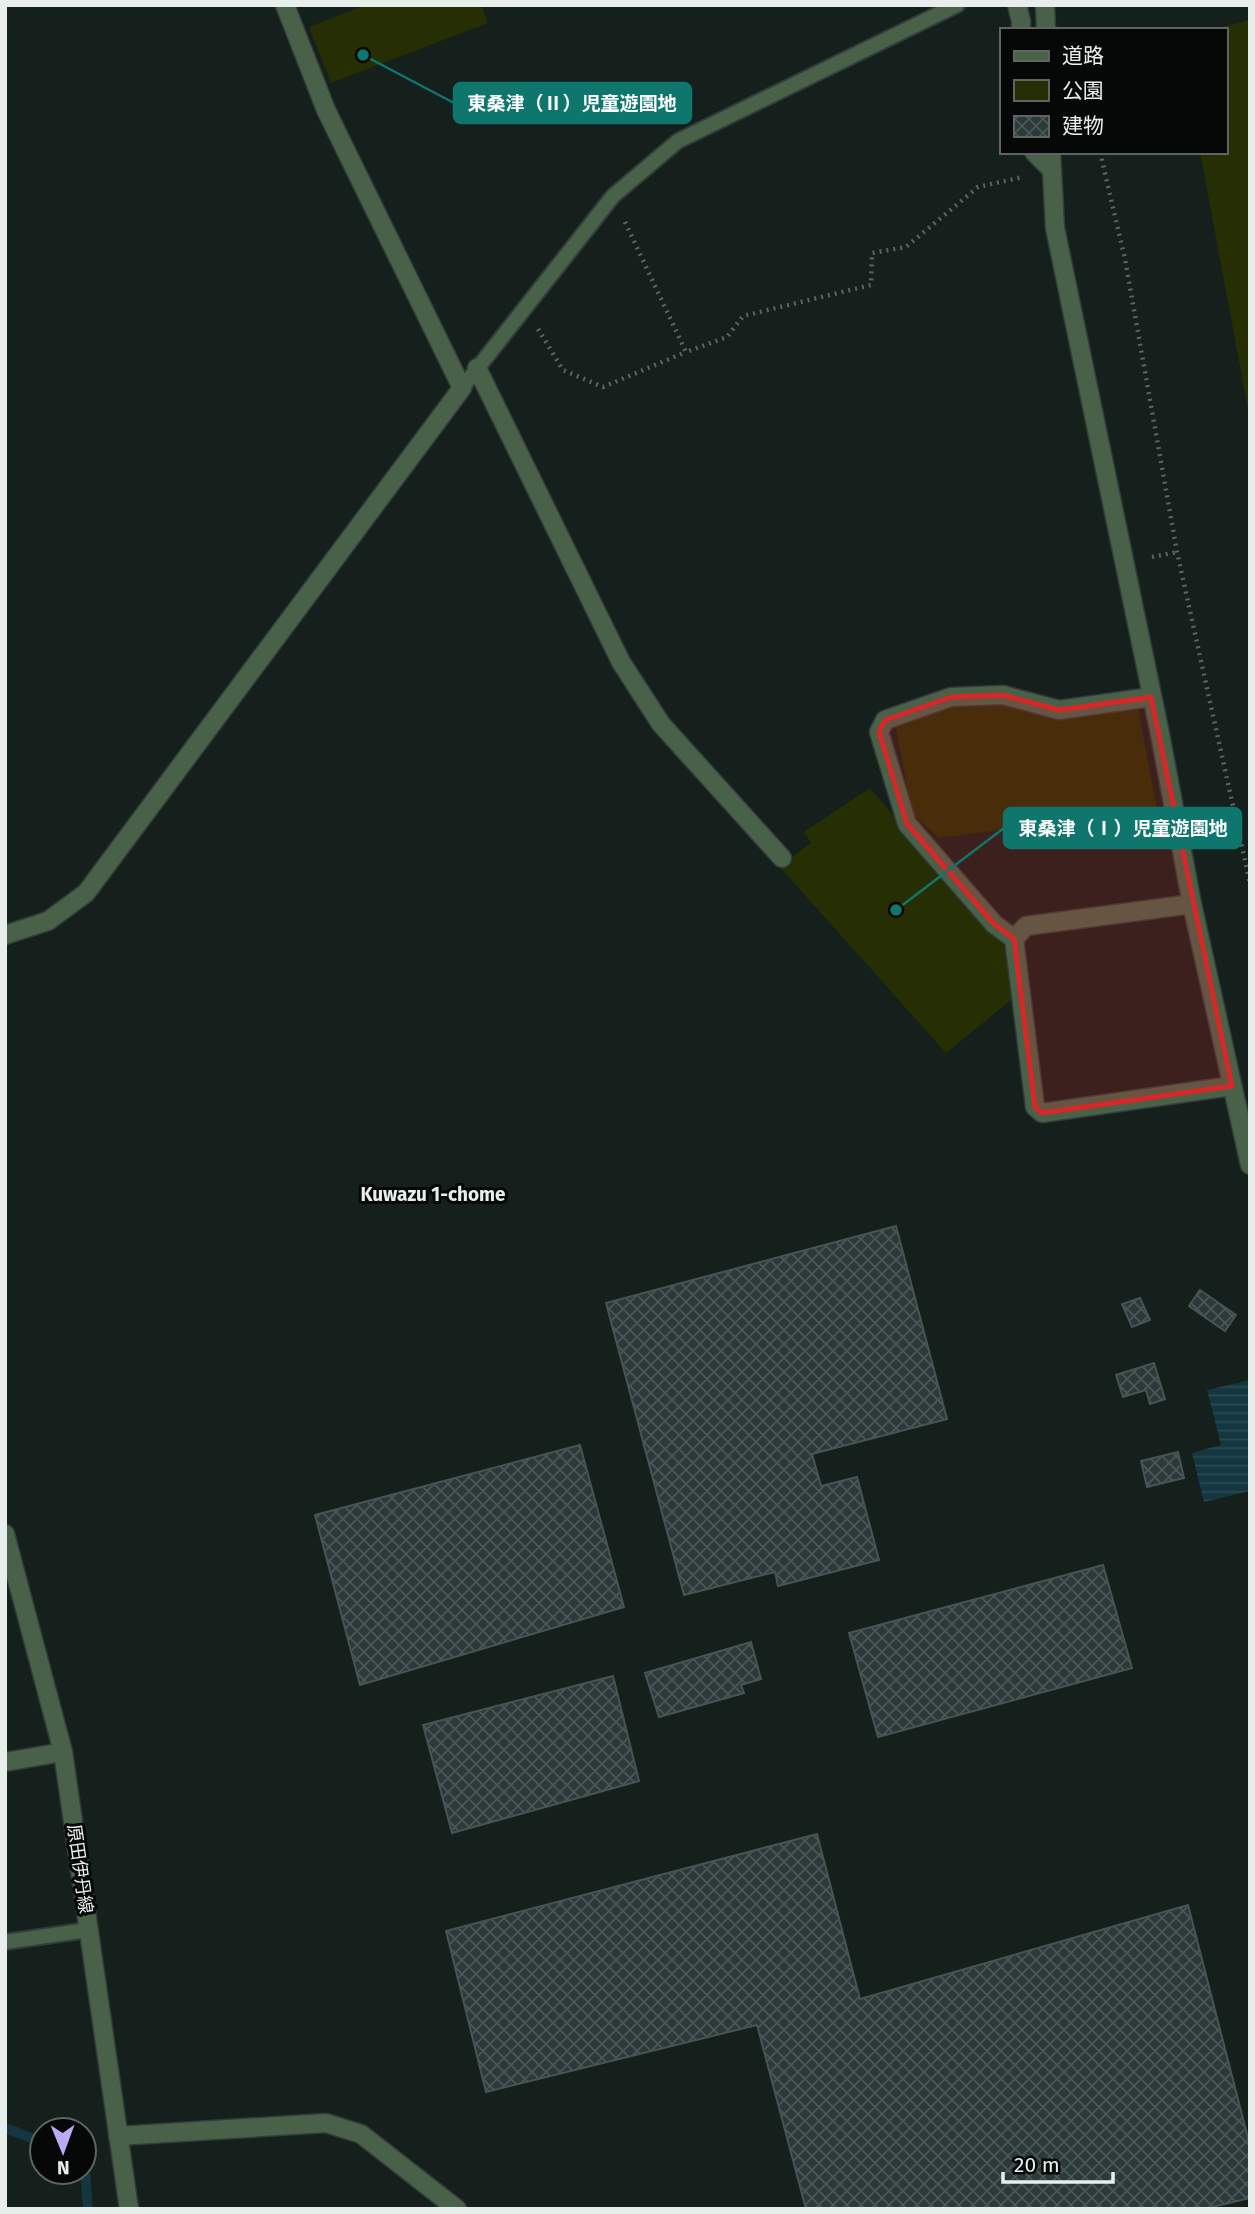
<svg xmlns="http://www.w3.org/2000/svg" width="1255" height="2214" font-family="'Fira Sans','Noto Sans JP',sans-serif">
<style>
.green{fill:#262e03}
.water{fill:url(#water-rules)}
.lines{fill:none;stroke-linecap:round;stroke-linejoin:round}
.stream{stroke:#133640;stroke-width:10}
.building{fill:url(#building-cross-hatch);stroke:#465453;stroke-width:2}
.service-casing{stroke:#323c38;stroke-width:18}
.minor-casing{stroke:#323c38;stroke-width:21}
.tertiary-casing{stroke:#323c38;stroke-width:21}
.path{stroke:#5b6460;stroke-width:4.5;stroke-dasharray:2 5;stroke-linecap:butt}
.service{stroke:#496149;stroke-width:14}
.minor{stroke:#496149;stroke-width:18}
.tertiary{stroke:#496149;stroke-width:18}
.marked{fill:#d62828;fill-opacity:0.2;stroke:#d62828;stroke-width:5;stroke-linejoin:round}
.labels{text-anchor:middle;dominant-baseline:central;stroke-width:6;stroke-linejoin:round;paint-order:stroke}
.street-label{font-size:18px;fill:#e7eeeb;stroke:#050807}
.neighbourhood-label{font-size:19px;font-weight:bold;fill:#e7eeeb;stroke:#050807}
.leader{fill:none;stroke:#0f766e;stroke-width:2.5}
.callout-dot{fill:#0f766e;stroke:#050807;stroke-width:2.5}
.callout{fill:#0f766e;stroke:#0f766e;stroke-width:2.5}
.callout-label{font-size:19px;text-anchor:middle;font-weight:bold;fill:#fff}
</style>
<defs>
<pattern id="water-rules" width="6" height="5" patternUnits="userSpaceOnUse" patternTransform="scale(1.75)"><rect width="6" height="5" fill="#133640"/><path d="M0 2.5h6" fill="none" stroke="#2a4a52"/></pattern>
<pattern id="building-cross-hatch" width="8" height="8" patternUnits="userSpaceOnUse" patternTransform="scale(1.75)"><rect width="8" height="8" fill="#2c3939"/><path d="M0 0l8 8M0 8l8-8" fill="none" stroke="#4b5656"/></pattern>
</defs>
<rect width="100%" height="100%" fill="#151f1b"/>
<!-- green -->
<g class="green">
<path d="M365,5h116l7,18 -157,60 -22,-56z"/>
<path d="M1250,20v400l-50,-268h25v-122h-17z"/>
<path d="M1010,705l44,15 84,-11 19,100 -218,29 -27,-25 -17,-89 51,-18z"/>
<path d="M870,788l141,167 5,41 -70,57 -167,-187 32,-23 -7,-11z"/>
</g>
<!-- water -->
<path class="water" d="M1250,1380v111l-46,11 -12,-49 29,-8 -14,-55z"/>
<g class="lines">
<!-- stream -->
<g class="stream">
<path d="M5,2128l37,14"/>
<path d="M84,2157l4,52"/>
</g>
</g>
<!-- building -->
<g class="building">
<path d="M896,1226l51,193 -135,35 9,32 36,-9 22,83 -101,26 -3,-14 -91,23 -78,-292z"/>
<path d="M1200,1290l36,25 -11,16 -36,-25z"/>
<path d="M1140,1298l10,22 -18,7 -10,-23z"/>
<path d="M1154,1363l11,36 -15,5 -4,-14 -23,7 -7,-22z"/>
<path d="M580,1445l44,162 -264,78 -45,-170z"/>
<path d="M1178,1452l6,26 -37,9 -6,-26z"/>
<path d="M1103,1565l29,103 -254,69 -29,-104z"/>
<path d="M751,1642l10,37 -20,6 3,8 -85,24 -14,-44z"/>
<path d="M613,1676l26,105 -187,52 -29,-108z"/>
<path d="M817,1834l43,165 328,-94 62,241v52l-46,11h-398l-49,-184 -271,67 -40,-161z"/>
</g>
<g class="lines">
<defs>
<g id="service">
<path d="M462,388l151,-192 65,-55 279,-136"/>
<path d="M5,1942l83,-12"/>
</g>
<g id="minor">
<path d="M1017,5l4,16v9"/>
<path d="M1045,5l1,25"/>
<path d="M1034,152l18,18"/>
<path d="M1051,152l4,76 105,506 32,170 58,261"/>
<path d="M477,368l144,294 40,62 121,134"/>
<path d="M1192,904l-166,22 -12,13 21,168 7,6 190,-27"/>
<path d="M5,935l43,-14 38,-28 376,-505 -136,-278 -41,-105"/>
<path d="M1014,939l-20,-15 -87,-100 -28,-92 6,-12 66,-23 52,-2 56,15 92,-13"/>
<path d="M5,1762l58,-10"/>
<path d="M118,2136l208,-13 35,11 96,75"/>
</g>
<path id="tertiary" d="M5,1534l58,218 66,457"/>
</defs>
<!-- service casing -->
<use href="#service" class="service-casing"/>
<!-- minor casing -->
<use href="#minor" class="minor-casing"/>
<!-- tertiary casing -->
<use href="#tertiary" class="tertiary-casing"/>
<!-- path -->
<g class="path">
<path d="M1100,152l25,107 52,293 73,331"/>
<path d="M625,222l61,130 41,-15 16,-21 128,-31 1,-32 34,-6 72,-60 45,-10"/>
<path d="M538,329l25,41 40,17 83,-35"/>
<path d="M1152,557l25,-5"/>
</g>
<!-- service -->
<use href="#service" class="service"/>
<!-- minor -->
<use href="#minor" class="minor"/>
<!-- tertiary -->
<use href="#tertiary" class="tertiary"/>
</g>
<!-- marked area -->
<path class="marked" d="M1003,695l56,15 92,-13 81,389 -190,27 -7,-6 -21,-168 -20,-15 -87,-100 -28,-92 6,-12 66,-23z"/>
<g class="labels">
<!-- street labels -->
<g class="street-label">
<text transform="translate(80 1869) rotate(82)">原田伊丹線</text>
</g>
<!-- neighbourhood labels -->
<g class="neighbourhood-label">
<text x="433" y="1194">Kuwazu 1-chome</text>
</g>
</g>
<!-- callouts -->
<path class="leader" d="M363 55L454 103M896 910L1004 828"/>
<g class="callout-dot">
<circle cx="363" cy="55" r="7"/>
<circle cx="896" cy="910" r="7"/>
</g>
<g class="callout">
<rect x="454" y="83" width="237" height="40" rx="7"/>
<rect x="1004" y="808" width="237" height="40" rx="7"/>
</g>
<g class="callout-label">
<text x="572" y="110">東桑津（Ⅱ）児童遊園地</text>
<text x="1123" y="835">東桑津（Ⅰ）児童遊園地</text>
</g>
<!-- border -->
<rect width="1255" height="2214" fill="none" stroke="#e7eeeb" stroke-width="14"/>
<!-- legend -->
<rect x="1000" y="28" width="228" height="126" fill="#050807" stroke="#5f6462" stroke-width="2"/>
<rect x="1014" y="51" width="35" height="10" fill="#496149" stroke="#5f6462" stroke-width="2"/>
<text x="1062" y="63" font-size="21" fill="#e7eeeb">道路</text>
<rect x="1014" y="80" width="35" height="21" fill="#262e03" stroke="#5f6462" stroke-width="2"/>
<text x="1062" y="98" font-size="21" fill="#e7eeeb">公園</text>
<rect x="1014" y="116" width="35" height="21" fill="url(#building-cross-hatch)" stroke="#5f6462" stroke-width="2"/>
<text x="1062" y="133" font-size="21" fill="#e7eeeb">建物</text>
<!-- north arrow -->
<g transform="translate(63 2151) rotate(179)"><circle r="33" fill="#050807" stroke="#5f6462" stroke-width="2"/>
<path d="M0-5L12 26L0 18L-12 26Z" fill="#bcaaf6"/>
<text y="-10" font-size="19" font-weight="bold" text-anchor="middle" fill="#e7eeeb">N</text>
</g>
<!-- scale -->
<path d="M1003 2172v10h110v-10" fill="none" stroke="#e7eeeb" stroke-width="3.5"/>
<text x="1014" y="2172" font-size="21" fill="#e7eeeb" stroke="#050807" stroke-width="5" paint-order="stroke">20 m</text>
</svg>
